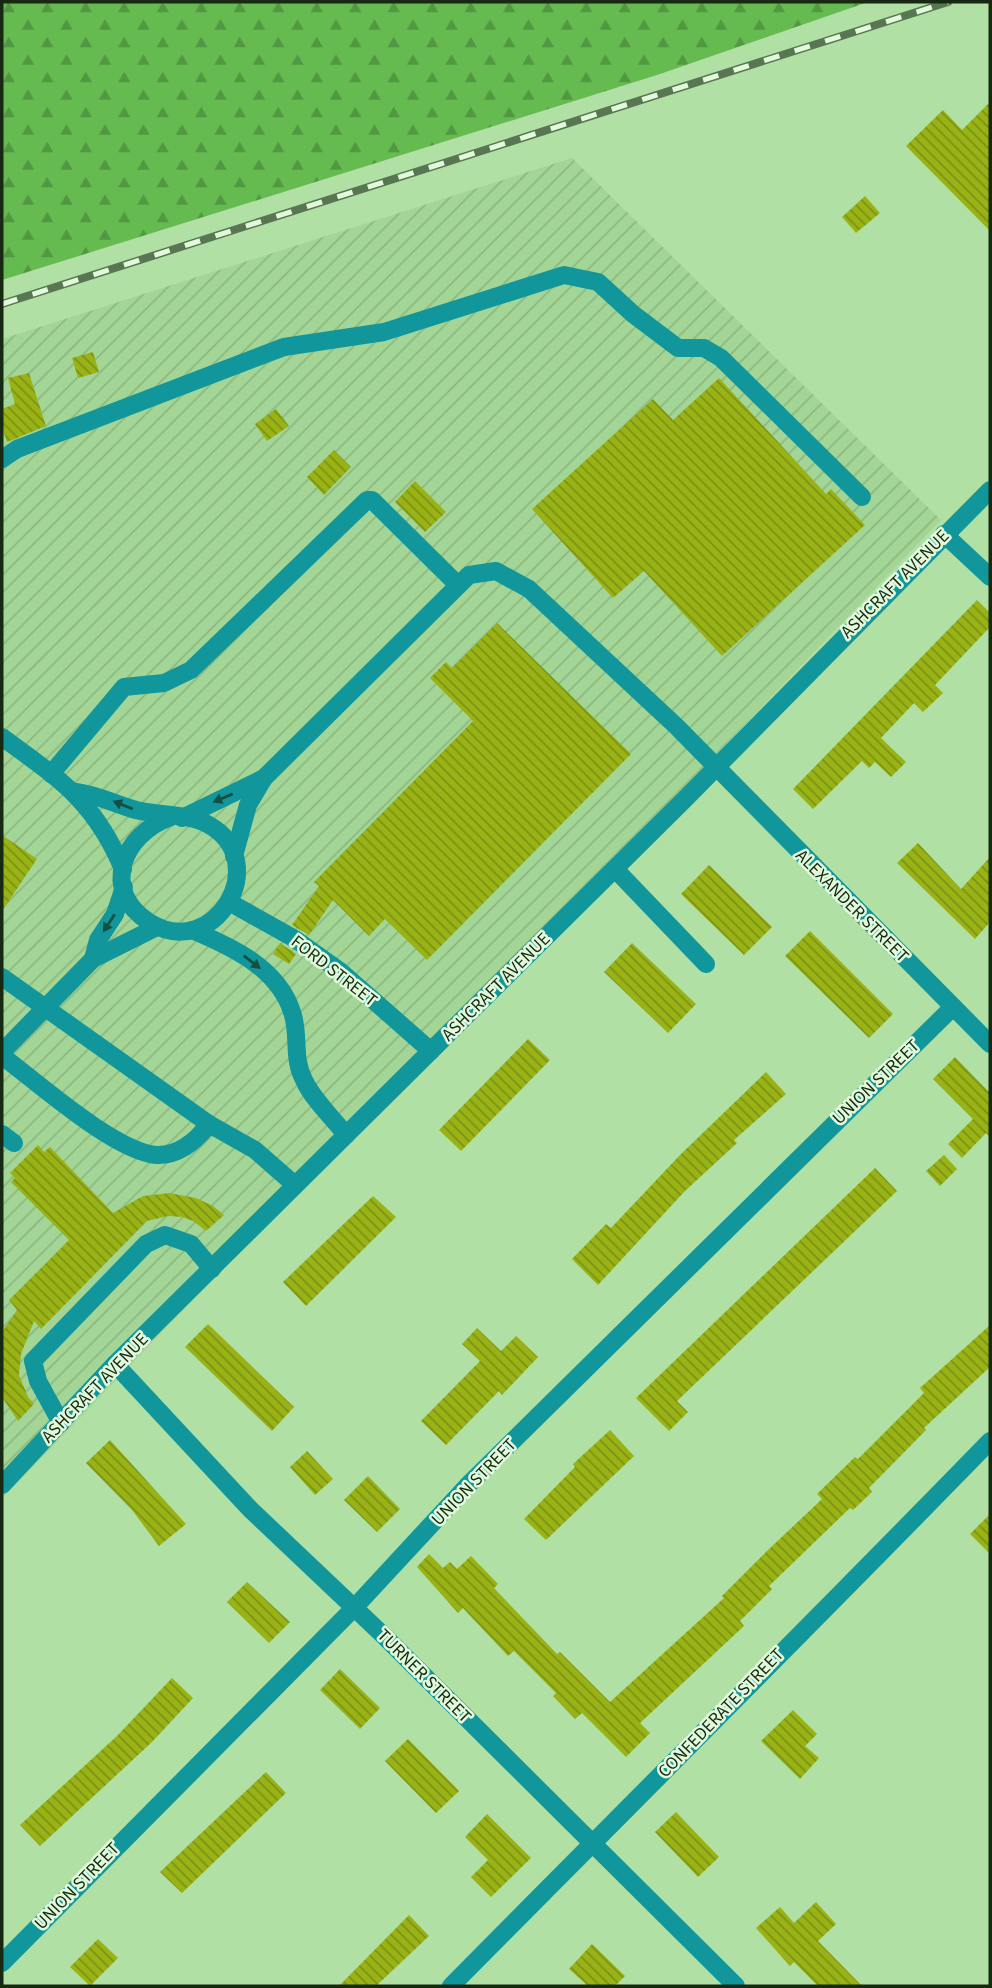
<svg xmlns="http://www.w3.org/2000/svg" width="992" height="1988" font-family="'Source Sans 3',sans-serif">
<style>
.industrial{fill:url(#industrial-furrows)}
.forest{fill:url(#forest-firs)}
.building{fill:url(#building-back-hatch)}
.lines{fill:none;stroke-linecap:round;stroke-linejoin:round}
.minor{stroke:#11969c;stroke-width:18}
.rail-casing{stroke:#587651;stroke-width:8}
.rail{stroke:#e2fadc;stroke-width:5;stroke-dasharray:16;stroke-linecap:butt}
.oneway{fill:#154f43}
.labels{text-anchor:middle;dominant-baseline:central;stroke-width:5;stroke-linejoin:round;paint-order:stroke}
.street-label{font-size:18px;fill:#172913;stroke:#e2fadc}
</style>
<defs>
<pattern id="industrial-furrows" width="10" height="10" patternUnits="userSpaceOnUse" patternTransform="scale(1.75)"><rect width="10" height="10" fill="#a3d696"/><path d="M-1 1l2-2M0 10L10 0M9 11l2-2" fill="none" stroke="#8cb880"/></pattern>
<pattern id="forest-firs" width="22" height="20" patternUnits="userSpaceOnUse" patternTransform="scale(1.75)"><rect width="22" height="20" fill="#65ba50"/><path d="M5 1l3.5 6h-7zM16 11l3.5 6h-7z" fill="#529741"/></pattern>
<pattern id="building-back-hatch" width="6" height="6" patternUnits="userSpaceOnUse" patternTransform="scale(1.75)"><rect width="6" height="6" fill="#99b316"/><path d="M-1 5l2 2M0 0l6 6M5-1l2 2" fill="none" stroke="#7c9213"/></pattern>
</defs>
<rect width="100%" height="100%" fill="#b1e0a5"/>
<!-- industrial -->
<path class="industrial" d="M572,158l369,362 -939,979v-1160z"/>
<!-- forest -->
<path class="forest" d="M2,2h866l-211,73 -655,205z"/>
<!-- building -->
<g class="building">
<path d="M990,102v129l-84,-85 37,-36 19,20z"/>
<path d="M865,196l15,17 -24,20 -14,-16z"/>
<path d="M93,352l6,20 -21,6 -6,-20z"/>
<path d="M29,373l17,53 -39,16 -5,-15v-18l13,-5 -7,-26z"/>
<path d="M719,378l107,116 5,-5 34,36 -143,131 -78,-85 -31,27 -81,-89 121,-110 20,21z"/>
<path d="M276,409l13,17 -22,15 -12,-17z"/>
<path d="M334,450l17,17 -27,28 -17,-18z"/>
<path d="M415,481l31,31 -21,20 -30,-30z"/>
<path d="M977,600l13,13v14l-55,58 8,8 -20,19 -9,-9 -33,35 25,24 -15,15 -16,-15 -6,6 -7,-7 -49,48 -20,-20z"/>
<path d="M497,623l134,131 -204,206 -42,-41 -16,17 -36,-36 -24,35 -17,-10 27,-39 -5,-4 159,-161 -43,-43 16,-16 6,6z"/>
<path d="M2,835l35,24 -35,52z"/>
<path d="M918,843l43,46 29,-32v65l-15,17 -78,-76z"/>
<path d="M709,865l63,62 -28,28 -63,-61z"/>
<path d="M810,931l83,83 -24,24 -84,-82z"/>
<path d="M280,943l16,11 -7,10 -16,-10z"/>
<path d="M632,943l64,61 -28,29 -64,-61z"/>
<path d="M528,1039l22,21 -89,91 -22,-21z"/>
<path d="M955,1057l35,36v44l-4,-4 -24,25 -14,-14 25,-25 -40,-40z"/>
<path d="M766,1072l20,22 -52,46 3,3 -53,49 -86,93 -26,-26 34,-35 5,4 69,-73z"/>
<path d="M38,1145l6,7 6,-5 63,66 30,-17 26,-3 27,5 17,8 11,9 -18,16 -13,-10 -11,-4 -14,-1 -21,5 -106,108 -7,-8 -13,33 -2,21 9,22 6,7 -16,17 -16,-24v-65l15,-22 -8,-10 60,-60 -58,-58 4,-4 -5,-5z"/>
<path d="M944,1155l13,14 -17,17 -14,-15z"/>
<path d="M875,1168l22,23 -220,210 11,11 -19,19 -33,-33z"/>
<path d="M373,1196l23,21 -90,89 -23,-24z"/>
<path d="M208,1324l86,83 -22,24 -87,-84z"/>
<path d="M990,1325v42l-66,61 2,2 -57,58 3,4 -19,18 -3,-2 -81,78 3,3 -32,32 4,5 -104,97 10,10 -24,24 -44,-44 -7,6 -22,-23 3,-3 -42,-42 -6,5 -45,-48 -5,5 -41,-46 12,-13 14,14 7,-6 7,7 14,-13 27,28 -4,4 63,66 3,-2 50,50 114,-104 -2,-2 46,-46 54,-51 -5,-5 38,-37 3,2 66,-66 -4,-5z"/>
<path d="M477,1328l24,23 15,-15 22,21 -36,38 -3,-4 -53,54 -25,-24 59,-60 -18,-17z"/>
<path d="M610,1430l24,26 -88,84 -22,-21 51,-52 -2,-3z"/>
<path d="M110,1440l76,84 -27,22 -27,-36 -46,-47z"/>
<path d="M307,1451l26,28 -18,16 -25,-28z"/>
<path d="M368,1476l32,33 -23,23 -33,-32z"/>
<path d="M990,1514v40l-20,-20z"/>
<path d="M247,1582l43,40 -21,21 -42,-41z"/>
<path d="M340,1669l40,39 -20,21 -40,-39z"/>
<path d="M172,1678l21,20 -41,44 -112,104 -20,-21 97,-89z"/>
<path d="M793,1710l24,24 -12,12 14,12 -19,21 -39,-38z"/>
<path d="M408,1739l51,52 -23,22 -51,-52z"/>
<path d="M266,1772l20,21 -104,100 -22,-21z"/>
<path d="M676,1812l43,45 -21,20 -43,-45z"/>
<path d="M487,1814l44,44 -40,39 -20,-20 17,-17 -23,-23z"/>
<path d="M816,1902l20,22 -18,17 44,45h-44l-24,-24 -4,4 -34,-38 24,-21 14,16z"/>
<path d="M409,1915l20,21 -53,50h-37z"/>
<path d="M98,1939l20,19 -28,28 -20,-19z"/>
<path d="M592,1944l33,32 -10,10h-27l-19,-17z"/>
</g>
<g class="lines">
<!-- minor -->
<g class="minor">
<path d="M2,459l15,-10 267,-102 100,-15 180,-57 34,7 35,32 45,34h26l17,10 141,139"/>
<path d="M944,534l46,43"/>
<path d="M2,737c57,42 92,63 121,132"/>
<path d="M51,774l73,-87 40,-4 27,-13 176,-170h5l86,85"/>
<path d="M76,792c22,3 39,12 60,18 24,6 52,3 73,15 65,37 5,138 -60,97 -49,-31 -27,-88 22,-105"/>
<path d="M182,818l82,-40"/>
<path d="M234,856l14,-51 16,-27 205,-203 27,-4 33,18 147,137 314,318"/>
<path d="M615,869l91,95"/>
<path d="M229,902l66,37 45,32 91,80"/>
<path d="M192,930c40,17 86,38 100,82 8,22 0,46 12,68 9,20 29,38 42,55"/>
<path d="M93,959l5,-19 17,-26 9,-27"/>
<path d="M2,977l207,147 46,26 40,35"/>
<path d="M2,1052l91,-93 64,-32"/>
<path d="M2,1056c35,26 112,95 154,99 23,1 40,-14 53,-31"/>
<path d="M2,1134l12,9"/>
<path d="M115,1364l136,146 132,125 353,351"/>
<path d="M61,1423l-23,-42 -5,-20 113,-117 19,-9 26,9 21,25"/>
<path d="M2,1485l113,-121 569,-564 306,-310"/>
<path d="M2,1963l352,-355 113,-122 486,-479"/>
<path d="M451,1986c180,-182 361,-362 539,-545"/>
</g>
<defs>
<path id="rail" d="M2,304l946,-302"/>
</defs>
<!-- rail casing -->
<use href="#rail" class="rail-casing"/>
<!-- rail -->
<use href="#rail" class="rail"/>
</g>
<!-- one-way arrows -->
<defs><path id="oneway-solid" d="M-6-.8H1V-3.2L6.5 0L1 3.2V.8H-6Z" transform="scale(1.75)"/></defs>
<g class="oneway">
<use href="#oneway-solid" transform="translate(223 798) rotate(157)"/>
<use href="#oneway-solid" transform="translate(123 805) rotate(-158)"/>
<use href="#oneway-solid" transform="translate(109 923) rotate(123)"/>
<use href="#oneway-solid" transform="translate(252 962) rotate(38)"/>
</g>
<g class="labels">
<!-- street labels -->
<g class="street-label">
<text transform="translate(895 584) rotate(-45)">ASHCRAFT AVENUE</text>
<text transform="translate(852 906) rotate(45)">ALEXANDER STREET</text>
<text transform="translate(334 971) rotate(38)">FORD STREET</text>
<text transform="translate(496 987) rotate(-45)">ASHCRAFT AVENUE</text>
<text transform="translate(876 1082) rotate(-44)">UNION STREET</text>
<text transform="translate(95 1388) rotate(-46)">ASHCRAFT AVENUE</text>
<text transform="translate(474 1482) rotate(-46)">UNION STREET</text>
<text transform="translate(424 1676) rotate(45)">TURNER STREET</text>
<text transform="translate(721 1713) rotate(-46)">CONFEDERATE STREET</text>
<text transform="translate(77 1886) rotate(-46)">UNION STREET</text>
</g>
</g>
<!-- border -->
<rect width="992" height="1988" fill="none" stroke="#172913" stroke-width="7"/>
</svg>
